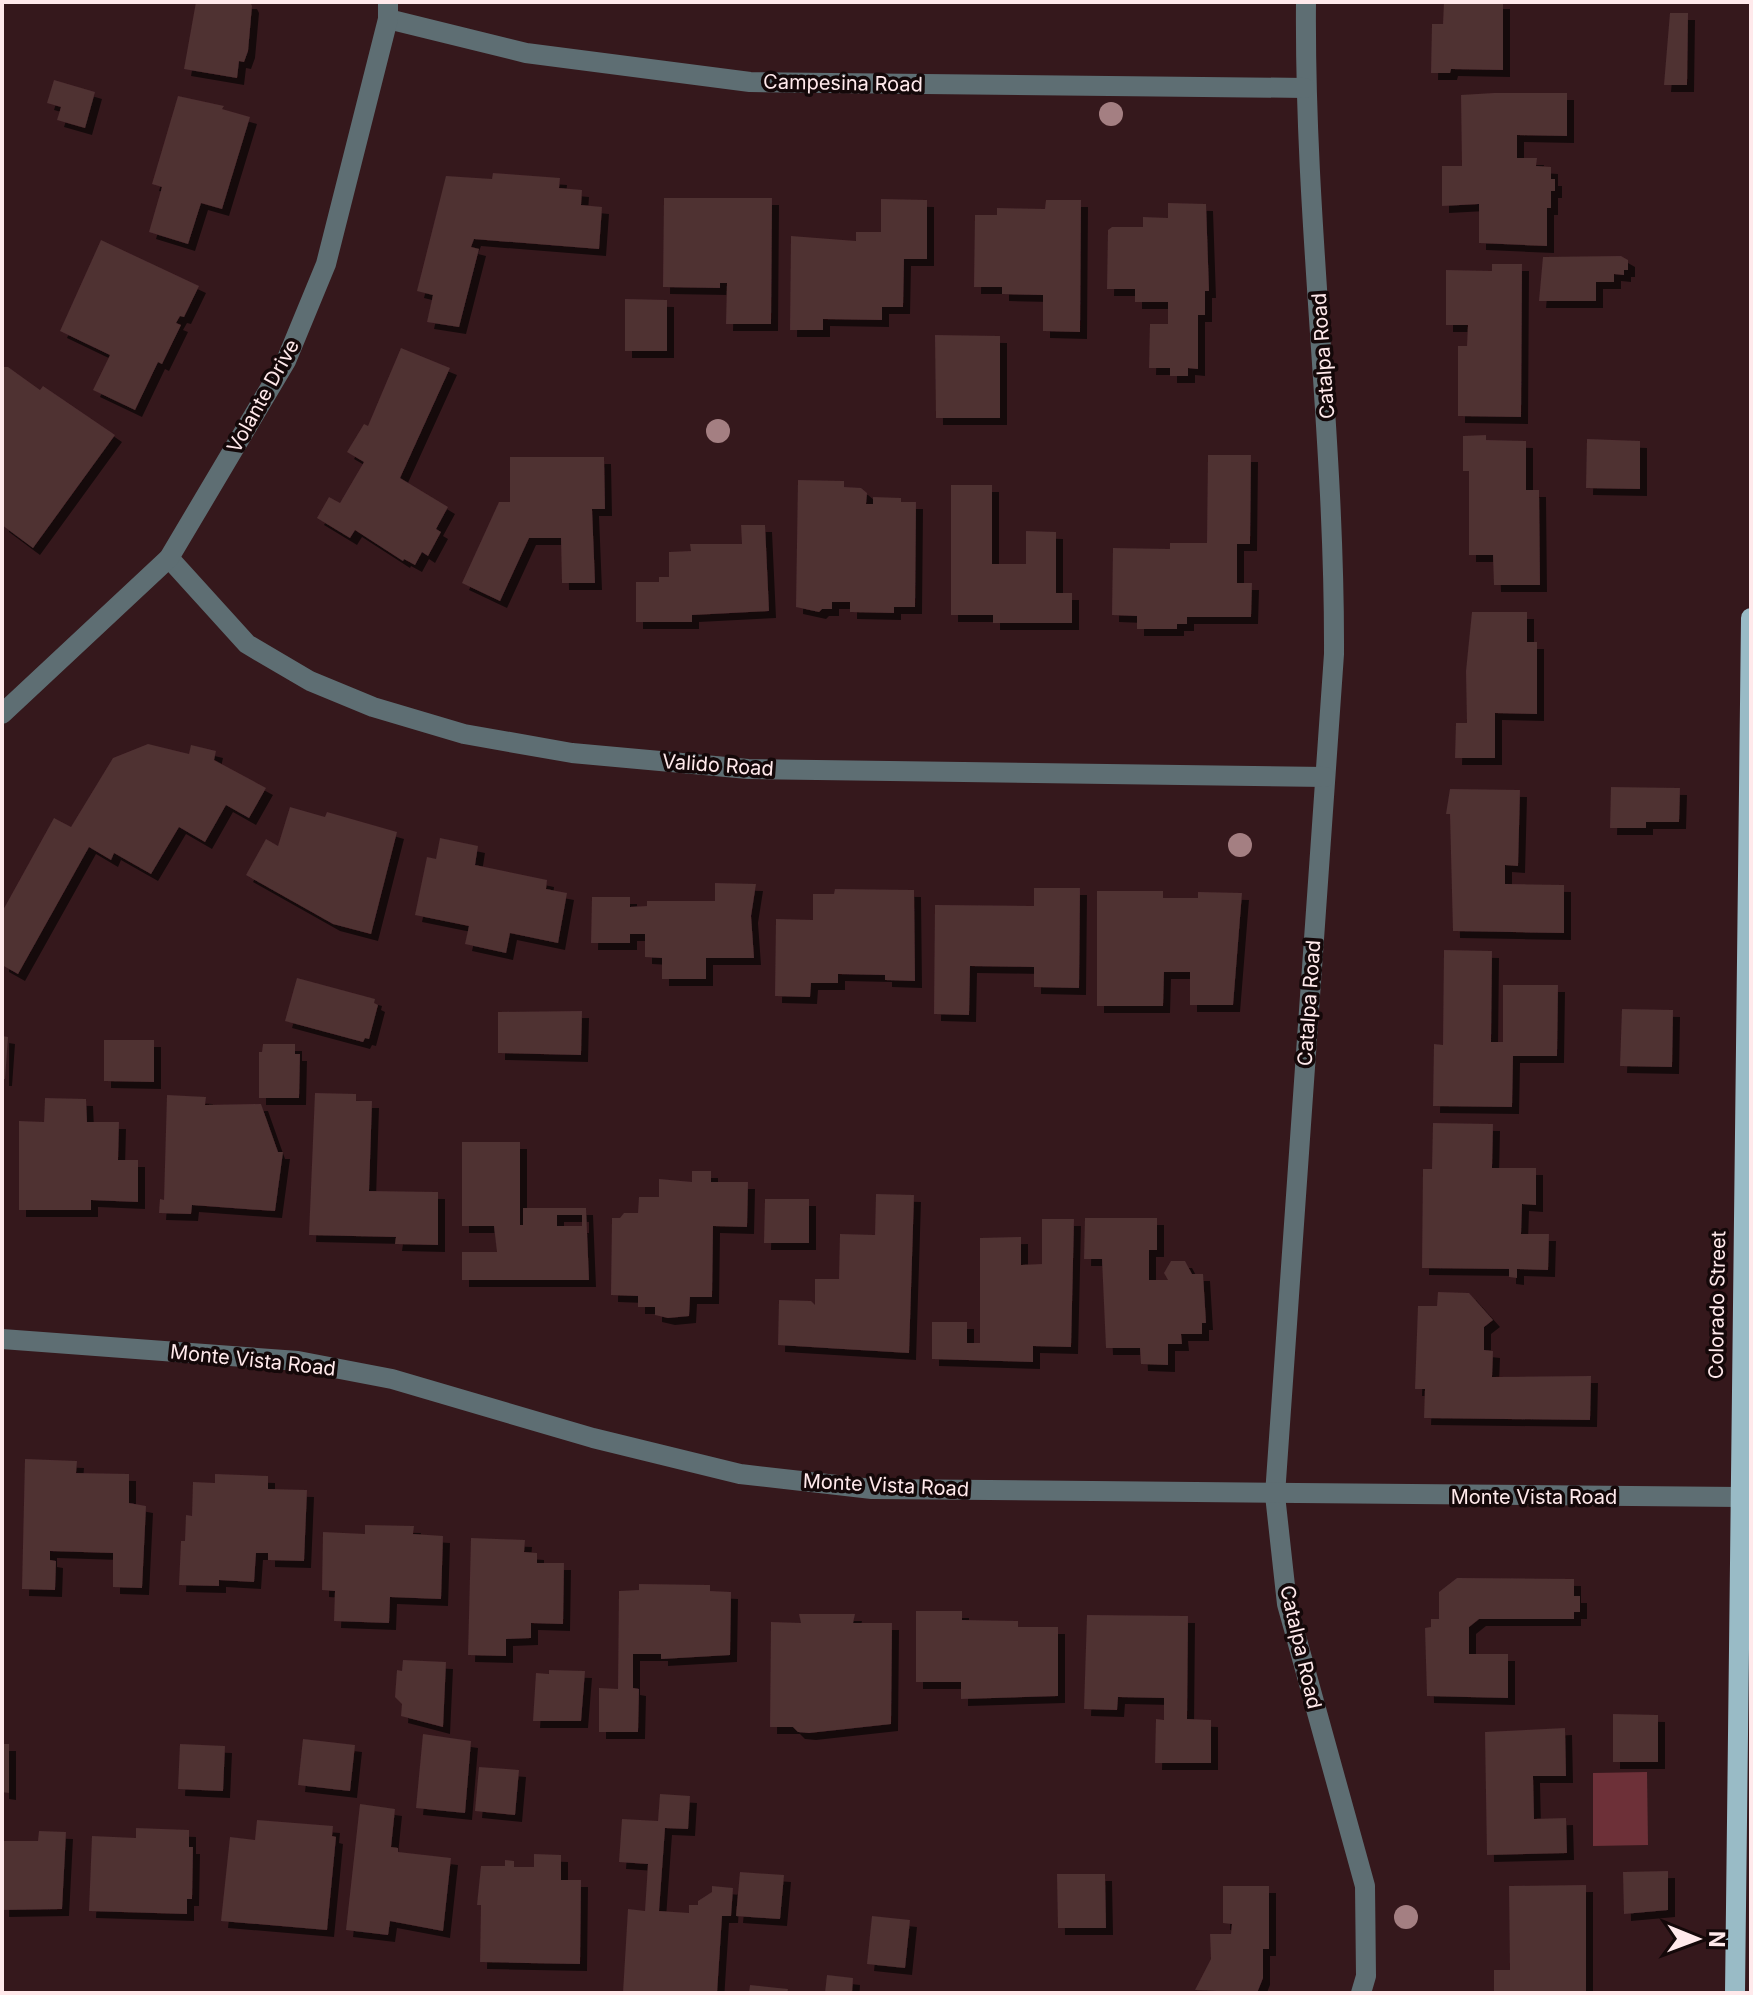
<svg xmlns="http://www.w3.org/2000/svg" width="1753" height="1995" font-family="Inter,sans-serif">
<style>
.green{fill:#6d3038}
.building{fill:#4f3032;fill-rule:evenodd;filter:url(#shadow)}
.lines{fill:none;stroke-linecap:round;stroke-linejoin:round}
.street{stroke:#5e6e73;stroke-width:20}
.primary{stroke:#99bbc6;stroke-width:20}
.tree{fill:#a47f82}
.labels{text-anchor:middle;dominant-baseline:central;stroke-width:7;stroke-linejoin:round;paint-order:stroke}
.street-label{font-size:20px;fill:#ffe9eb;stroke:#140809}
</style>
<defs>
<filter id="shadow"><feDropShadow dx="7" dy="7" stdDeviation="0" flood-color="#0009"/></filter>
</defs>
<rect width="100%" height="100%" fill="#35181c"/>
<!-- green -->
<path class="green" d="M1647,1772l1,73 -55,1v-73z"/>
<!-- building -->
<g class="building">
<path d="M196,2h54l2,4 -4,45 -4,11 -5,-1 -2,17 -53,-9z"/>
<path d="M1444,2h59v68l-52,-1 -1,4h-19l1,-49h11z"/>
<path d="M1670,13h18l-1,72h-23z"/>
<path d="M54,80l41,12 -10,36 -28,-8 4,-13 -14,-4z"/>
<path d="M1494,93h73v43l-50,-1v23h20l-1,8 15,1v12h4v12h-4v17h-4v38l-68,-3v-39l-37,2v-40h20l-1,-71z"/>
<path d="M178,96l46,10 -2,3 28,8 -28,92 -21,-6 -13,41 -39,-12 13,-45 -10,-3z"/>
<path d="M493,173l67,5 -1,10 23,2 -1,15 21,2 -3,42 -125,-10 -3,8 8,2 -20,78 -32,-5 6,-27 -16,-4 29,-115 46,3z"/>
<path d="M664,198h108l-1,126h-45l1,-41h-7v5l-57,-1z"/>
<path d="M881,199l46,1v59h-23l-1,48h-21v13l-59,-1v11h-33l1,-94 65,5v-9h25z"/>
<path d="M1046,200h35l-1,132 -37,-1v-36l-41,-1v-7h-28l1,-72h22v-7l48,1z"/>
<path d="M1168,203l38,1 3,87h-4v24h-7v54l-10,-1v8h-18v-8h-21l1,-44h18v-22h-33v-13h-28l1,-59 4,-3h31v-10l25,1z"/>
<path d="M101,240l98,46 -15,31 -4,-1 -4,7 5,2 -19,39 -4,-2 -23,48 -42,-20 17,-35 -50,-24z"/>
<path d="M1621,256l7,4v10h-4v5l-10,-1v8h-18v19h-57l4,-44z"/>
<path d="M1492,264h30l-1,153 -63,-1v-70h9l1,-21h-22v-55l46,1z"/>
<path d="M625,299l42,1v51h-42z"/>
<path d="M935,335l65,1v82h-64z"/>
<path d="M401,348l49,20 -50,110 48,29 -12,22 5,3 -13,24 -6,-4 -7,13 -11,-6 -1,2 -48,-31 -5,8 -33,-20 12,-21 11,6 24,-41 -17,-10 17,-28 4,2z"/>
<path d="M2,367h6l32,23 3,-4 72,49 -82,113 -31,-23z"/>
<path d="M1486,435v5l40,1v49h13l1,95h-46l-1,-30h-24v-84h-6v-35z"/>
<path d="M1587,439l53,2v48l-54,-1z"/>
<path d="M1208,455h43l-1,89h-13v39h15l-1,34h-64v7h-10v5h-40v-13l-25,-1 1,-67 57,1v-6h37z"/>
<path d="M510,457h94l1,52h-13l3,74h-33l-1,-45h-32l-29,63 -38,-18 37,-81h11z"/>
<path d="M798,480l46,1v6l17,1 6,5 -1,11h7v-7l28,1v4h15l-1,105h-21v6l-44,-1v-10h-18v7h-10l-3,3 -23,-5z"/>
<path d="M951,485h41v79h34v-33l30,1v61h16v30h-79v-8h-42z"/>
<path d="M741,525h24l4,86 -77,4v7h-56v-40h23v-5h10v-25l22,-1 -1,-7h52z"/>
<path d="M1472,612h55v30h10v72l-42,-1v45h-40l1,-35h11l-1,-52z"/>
<path d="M148,744l41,10 2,-9 25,6 -2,9 52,28 -17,30 -23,-13 -21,37 -26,-15 -28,47 -37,-21 -3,7 -22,-13 -71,127 -16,-9v-53l52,-94 17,9 42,-69z"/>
<path d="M1611,787l69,1 -1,34h-33v6h-36z"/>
<path d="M1450,789l70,1 -2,76 -13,-1v19l59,1v48l-111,-2 -3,-117h-4z"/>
<path d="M290,807l35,10 2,-5 70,20 -26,102 -38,-10 -87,-49 20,-36 12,7z"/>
<path d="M440,838l38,8 -3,19 72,15 -1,9 21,4 -9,50 -48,-10 -4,20 -41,-9 4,-18 -54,-11 12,-58 9,2z"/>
<path d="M715,883l41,1 -5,32 3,42h-48v21h-44v-21l-17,-1v-23h-15v9h-39l1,-46h38v10l17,-1v-5h68z"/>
<path d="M1034,888h46l-1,100 -45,-1v-20l-64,-1 -1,49 -35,-1 1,-109 99,1z"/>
<path d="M835,889l79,1 1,91 -30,-1v-5l-47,-1v9h-27l-1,14 -35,-1 1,-77 37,1v-26h21z"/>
<path d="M1097,891h66v7h35v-6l44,1 -9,112h-43v-33h-26l-1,34h-66z"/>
<path d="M1444,950l48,1 -1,91h12v-57h55l-1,71h-44l-1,51 -79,-1 1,-62 9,1z"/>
<path d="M297,978l78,21 -1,4 4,2 -9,34 -4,-1 -2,4 -78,-21z"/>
<path d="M1622,1009l51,1 -1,57 -52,-1z"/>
<path d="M582,1011l-1,44 -83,-2v-41z"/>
<path d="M2,1036l6,1 -3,42h-3z"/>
<path d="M104,1040h50v42l-50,-1z"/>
<path d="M263,1044h32v10h5l-1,44h-40v-46h3z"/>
<path d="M315,1093l41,1v7h16l-3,90 69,1v53l-43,-1 1,-7 -87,-2z"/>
<path d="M167,1095l39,2 -1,8 56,-1 17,48h5l-8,59 -83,-6 -1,9 -32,-1 1,-14 4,1z"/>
<path d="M45,1098l41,1 1,23h32l-1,38h20v42l-47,-2v10h-72v-89l25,1z"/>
<path d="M1433,1123l60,1 -1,44h44v37l-14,-1 -1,30h28l-1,36 -31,-1v9l-8,-1v-8l-87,-1 1,-99h9z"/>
<path d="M462,1142h58v83h3v-17h63l3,72h-127v-28h35l-3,-26h-32zM557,1215h25v11h-25z"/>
<path d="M692,1171h19v11h37l-1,45 -34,-1 -1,71h-22l-1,19 -21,2 -13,-3v-8h-17v-11l-27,-1 1,-77h8l4,-5h14l1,-16h20v-18l33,3z"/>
<path d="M876,1194l38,1 -5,158 -131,-8 1,-45 32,1 4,4v-26h24l1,-45 35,1z"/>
<path d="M765,1199h44v44h-45z"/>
<path d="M1085,1218h72v32h-8v30h19l-4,-7 7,-12h14l7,13h11l3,49h-4v11h-21l1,10h-14v21l-27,-1 -1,-16h-34l-4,-89h-18z"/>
<path d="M1042,1219h32l-3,128 -38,-1v16l-101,-3v-37h35v21h13v-105l41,-1v28l21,-1z"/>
<path d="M1438,1292l31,1 24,27 -9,7v23l9,1 -1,26 99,-1 -1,44 -166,-2 1,-29h-10l3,-83h19z"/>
<path d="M25,1459l52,2 -1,12 53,1v29l17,3 -4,82 -29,-1v-34l-63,-2v9l6,1 -1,29 -33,-1z"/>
<path d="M215,1474l53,2v13l39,1 -3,71 -36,-1v-7h-12l-2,29 -35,-2v6l-40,-1 2,-44h4l1,-26 6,1 1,-34 22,1z"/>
<path d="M365,1525l49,1 -1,8 30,2 -2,63 -51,-2 -1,26 -55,-2 1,-30 -13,-1 1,-58 42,2z"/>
<path d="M471,1538l54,2 -1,12 13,1v10h27l-1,61 -32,-1v15l-25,1v17l-38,-1z"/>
<path d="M1457,1578l117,1v17h6v16h-6v7h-95l-10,8v27h39v44l-81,-2 -2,-68 6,-1v-8h8v-27z"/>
<path d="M639,1584l71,1v6l21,1 -1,63 -69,4v-5h-28v34l6,1 -1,43h-39v-44l19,1 1,-98 20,-1z"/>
<path d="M916,1611h46v9l56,1v6h40v69l-97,3v-17h-45z"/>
<path d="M799,1614h56l-2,9h39l-1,101 -82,9 -11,-1 -5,-5h-23l1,-105 30,1z"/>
<path d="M1087,1615l101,1 -1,103 24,1v43h-56l1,-44 8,1v-22l-46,-1 -1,13 -33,-1z"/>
<path d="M403,1660l43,2 -3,65 -42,-11 1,-12 -7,-7 2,-27 5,1z"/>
<path d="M549,1670l36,1 -4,50h-48l3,-48 13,1z"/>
<path d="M1613,1714l45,1v47h-45z"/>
<path d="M1565,1728l1,48h-33l1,43 32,-1 1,35 -80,2 -2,-123z"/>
<path d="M423,1734l48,7 -6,72 -49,-5z"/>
<path d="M303,1739l52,6 -5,46 -52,-6z"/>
<path d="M2,1744h7v49l-7,-1z"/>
<path d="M180,1744l45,2 -2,45 -45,-2z"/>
<path d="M479,1767l40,3 -4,45 -40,-4z"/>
<path d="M660,1794l30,2 -2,33 -23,-1 -6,83 30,2v-8h9v-4l14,-9v-6l21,2 -2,28h-9l-5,77h-94l5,-84 17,2 3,-47 -29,-2 3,-43 36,2z"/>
<path d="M360,1804l35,5 -4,38 7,1v4l53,6 -8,73 -53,-10 -2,14 -42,-5z"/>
<path d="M257,1820l76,6 -1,10 4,1 -9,93 -106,-9 9,-84 25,3z"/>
<path d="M136,1828l53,2v17h4l-1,52h-5v15l-98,-3 3,-75 44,2z"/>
<path d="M39,1831l27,1 -4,77 -60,1v-69h36z"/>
<path d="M534,1854l27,1v25h20l-1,84 -100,-2 1,-57h-4l4,-39h24v-6l9,1v6h20z"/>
<path d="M1668,1871v39l-44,4 -1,-42z"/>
<path d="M740,1872l44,3 -4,44 -44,-3z"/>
<path d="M1057,1874h48l1,54h-48z"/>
<path d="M1586,1885v108h-92v-23h16l-1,-84z"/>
<path d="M1223,1886h46v63h-6v29l-6,15 -62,-3 16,-31 -1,-25h21l1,-10 -9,-1z"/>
<path d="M872,1916l38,4 -5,48 -38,-4z"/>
<path d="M827,1975l26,3 -1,15h-27z"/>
<path d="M750,1985l38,4 -1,4h-38z"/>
</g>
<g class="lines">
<!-- street -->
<g class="street">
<path d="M1306,2c-2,218 29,434 28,652l-59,841 12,109 78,282 1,90 -5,17"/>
<path d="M388,19l138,34 224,29 555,6"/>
<path d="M169,558l78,86 63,37 63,26 91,27 108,19 176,16 577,8"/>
<path d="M2,714l167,-156 117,-197 40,-97 62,-245v-17"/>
<path d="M2,1339l296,22 94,18 201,59 147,36 132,15 867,8"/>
</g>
<!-- primary -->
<path class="primary" d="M1735,1993l16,-1375"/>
</g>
<!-- trees -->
<g class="tree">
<circle cx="1111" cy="114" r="12"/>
<circle cx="718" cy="431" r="12"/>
<circle cx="1240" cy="845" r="12"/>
<circle cx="1406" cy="1917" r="12"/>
</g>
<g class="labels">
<!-- street labels -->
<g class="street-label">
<text transform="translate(843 83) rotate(1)">Campesina Road</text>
<text transform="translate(1323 356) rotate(-94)">Catalpa Road</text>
<text transform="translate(263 396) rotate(-61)">Volante Drive</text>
<text transform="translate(718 765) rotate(4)">Valido Road</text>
<text transform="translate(1309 1003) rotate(-86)">Catalpa Road</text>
<text transform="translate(1717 1305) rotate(-89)">Colorado Street</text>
<text transform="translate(253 1360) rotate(6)">Monte Vista Road</text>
<text transform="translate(886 1485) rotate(3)">Monte Vista Road</text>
<text x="1534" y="1497">Monte Vista Road</text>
<text transform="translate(1301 1647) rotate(77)">Catalpa Road</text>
</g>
</g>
<!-- border -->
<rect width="1753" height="1995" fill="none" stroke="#ffe9eb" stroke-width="8"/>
<!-- north arrow -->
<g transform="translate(1697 1939) rotate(91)" stroke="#140809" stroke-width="6" paint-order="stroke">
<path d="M0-6L14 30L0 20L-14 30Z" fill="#ffe9eb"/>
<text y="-12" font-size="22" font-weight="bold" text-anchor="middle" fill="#ffe9eb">N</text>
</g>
</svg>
